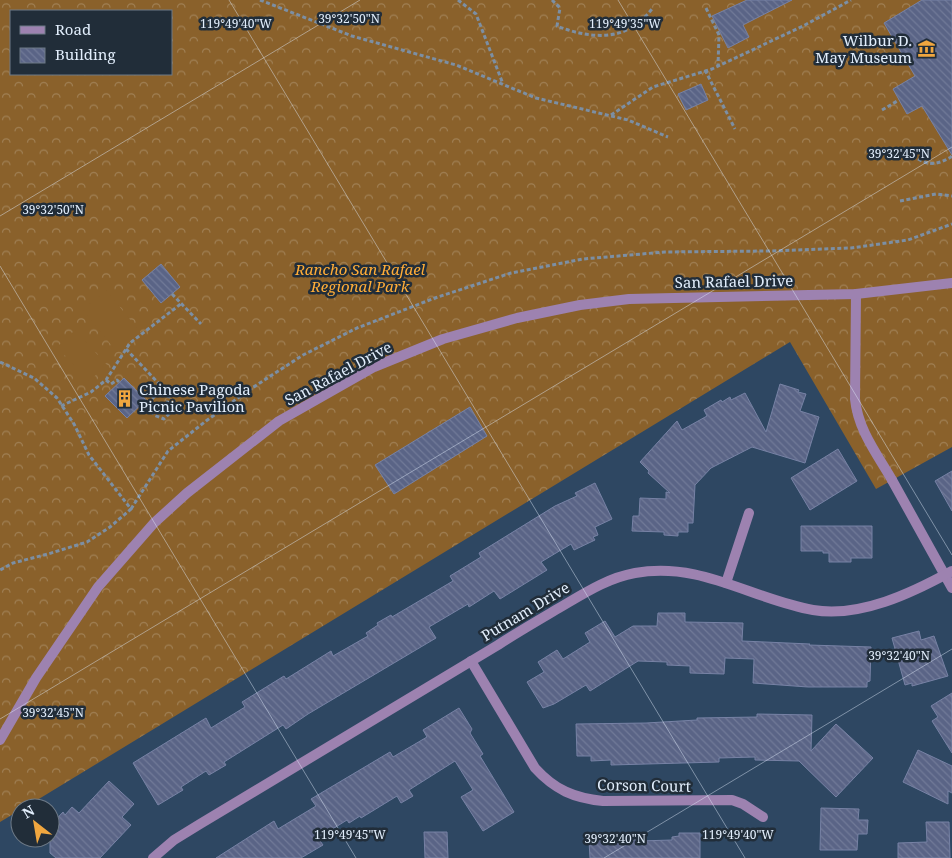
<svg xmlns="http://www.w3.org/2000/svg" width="952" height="858" font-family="'Noto Serif',serif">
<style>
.forest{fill:url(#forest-crowns);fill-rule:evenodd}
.garden{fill:#8a612b}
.building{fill:url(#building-back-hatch);stroke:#7782a5}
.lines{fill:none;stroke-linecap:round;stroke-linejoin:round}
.path{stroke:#7c8fa4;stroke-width:3;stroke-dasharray:4 2.5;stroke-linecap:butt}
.service{stroke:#9d82b0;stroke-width:10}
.minor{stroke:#9d82b0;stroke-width:10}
.ticks{fill:none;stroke:#e2eefc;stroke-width:1;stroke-opacity:0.45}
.labels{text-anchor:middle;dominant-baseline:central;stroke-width:5;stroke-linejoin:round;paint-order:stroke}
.poi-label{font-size:15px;fill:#e2eefc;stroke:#212d39;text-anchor:end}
.park-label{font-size:15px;font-style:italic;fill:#ffad38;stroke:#212d39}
.street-label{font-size:15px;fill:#e2eefc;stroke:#212d39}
.ticks-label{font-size:12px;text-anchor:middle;fill:#e2eefc;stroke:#212d39;stroke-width:5;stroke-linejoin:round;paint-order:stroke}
</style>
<defs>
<pattern id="forest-crowns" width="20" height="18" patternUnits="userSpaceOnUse" patternTransform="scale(1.25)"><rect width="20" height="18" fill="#8a612b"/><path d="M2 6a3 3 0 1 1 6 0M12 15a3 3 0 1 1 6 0" fill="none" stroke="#a08055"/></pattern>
<pattern id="building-back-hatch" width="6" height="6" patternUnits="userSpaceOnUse" patternTransform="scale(1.25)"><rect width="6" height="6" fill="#5a6486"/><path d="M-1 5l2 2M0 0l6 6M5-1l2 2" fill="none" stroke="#717a98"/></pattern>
</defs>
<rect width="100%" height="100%" fill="#2e4762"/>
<!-- forest -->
<path class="forest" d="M0,0h952v447l-76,42 -86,-147 -766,466h-4v2l-20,12zM11,11h160v63h-160z"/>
<!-- garden -->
<g class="garden">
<path d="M106,290l35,43 -24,19 -34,-42z"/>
<path d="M75,330l32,35 -18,16 -32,-34z"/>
</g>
<!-- building -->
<g class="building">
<path d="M747,0h45l-49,25 6,12 -21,11 -16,-32z"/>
<path d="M922,0h30v155l-30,-49 -15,8 -14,-25 22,-13 -31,-53z"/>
<path d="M701,84l7,16 -22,10 -8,-16z"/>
<path d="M161,264l19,23 -19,16 -19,-23z"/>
<path d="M124,378l22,22 -19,18 -22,-22z"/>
<path d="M780,384l19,6 -1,2 8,2 -6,17 19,6 -14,46 -53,-16 -41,21 -16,17 -2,38h-5v9h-10v4l-14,-1v-3l-32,-1 1,-15h6l1,-18 26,1v-7l4,1 -22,-20 1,-2 -9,-9 37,-41 5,9 25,-14 -3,-6 17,-10 1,2 8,-5 1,3 14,-7 21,39z"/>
<path d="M470,407l17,29 -93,58 -19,-29z"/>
<path d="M838,449l19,32 -47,29 -19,-32z"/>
<path d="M952,471v40l-17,-30z"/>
<path d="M595,483l17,36 -17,8 3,8 -5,2 2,3 -21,10 -3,-6 -30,18 6,8 -47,29 -6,-8 -25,16 -1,-3 -39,23 7,11 -128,76 -22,15 -3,-4 -59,37 2,3 -17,10 -3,-4 -25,16 2,3 -25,15 -25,-42 73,-45 5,10 34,-21 -3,-5 42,-26 2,3 45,-28 2,5 35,-20 -2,-3 12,-8 -1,-2 14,-8 1,2 61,-36 -3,-5 31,-19 -2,-4 76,-47 22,-10 -2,-3z"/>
<path d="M801,526h71v32h-21v4h-22v-9h-6v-2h-22z"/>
<path d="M658,613h27v9l58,1 -1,18 68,3 -1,1 62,2 -1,34 -3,1v5h-59l-55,-4 1,-24 -29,-1 -1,16 -34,-1v-7l-23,-1v-3l-29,-1 -48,30 -4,-6 -32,19 -11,4 -16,-26 17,-10 -6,-10 19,-12 6,9 27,-17 -5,-9 20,-12 10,16 18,-11h24z"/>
<path d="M919,631l2,9 13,-4 14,40 -36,10v-3l-7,2 -13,-47z"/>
<path d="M952,693v60l-20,-32 6,-4 -7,-11z"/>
<path d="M459,708l13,21 -2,4 13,21 -3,2 34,56 -31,19 -22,-34 12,-7 -18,-29 -46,29 4,6 -12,7 -4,-7 -36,22 -1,-2 -11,7 -2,-3 -29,18 5,7 -22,13h-85l58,-37 4,8 38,-23 -5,-7 79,-47 3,5 34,-20 -4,-7z"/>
<path d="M757,714l55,1 -1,36 25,-27 37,34 -37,39 -37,-36 -44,-1v-3l-36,1v4l-108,3v-5l-20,1v-5h-14l-1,-32 70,-1 51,-3v-2l60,-1z"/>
<path d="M918,750l34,16v27l-4,-2v13l-45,-22z"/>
<path d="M109,781l25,23 -12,13 9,8 -31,33h-44l-6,-5v-27l13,-14 2,3 7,-8 7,6z"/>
<path d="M821,808l38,1 -1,11h10l-1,14h-9l-1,16h-37z"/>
<path d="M926,822h23l1,36h-52v-15l29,-1z"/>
<path d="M424,832h23l1,26h-23z"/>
<path d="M679,833h21v25h-110l-1,-17h9v-3h41v3l33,-1v-3l7,-1z"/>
</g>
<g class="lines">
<!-- path -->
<g class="path">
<path d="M260,0l92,36 104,29 80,33 92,22 40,17"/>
<path d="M458,0l18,14 27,70"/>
<path d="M552,0l8,8 -3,18c25,10 58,16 81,-3 5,-4 10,-9 14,-14"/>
<path d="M706,8l13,27 -1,31"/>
<path d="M705,70l30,59"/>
<path d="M882,110l17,-10"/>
<path d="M611,115l42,-28 59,-18 91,-43 48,-26"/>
<path d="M907,152c18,12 25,16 44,5l1,-2"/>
<path d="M900,201l36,-7 16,2"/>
<path d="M172,294l29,30"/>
<path d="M126,349l37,39 -16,16 7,11 10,4 5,-5 -2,-10 2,-8 -6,-8"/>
<path d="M0,362l34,16 23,20 17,26 15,31 42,54 -21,18 -23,15 -39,12 -35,9 -13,7"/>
<path d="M106,380l5,4 6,-4 2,2"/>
<path d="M61,406l30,-14 15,-12 24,-37 52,-40"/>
<path d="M131,509l37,-58 38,-30 43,-31 54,-35 54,-27 78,-30 76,-25 72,-14 82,-7 104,-1 82,-3 57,-8 44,-16"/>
</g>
<!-- service -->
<path class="service" d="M856,294l-1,105c3,31 22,55 37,81"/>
<!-- minor -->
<g class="minor">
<path d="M892,480l60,108"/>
<path d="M726,583l23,-70"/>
<path d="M471,661l64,107c20,22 39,30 68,33l129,-1 11,4 20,13"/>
<path d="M0,740l36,-62 62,-91 56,-64 33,-30 92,-72 95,-54 69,-28 74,-21 63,-13 49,-6 227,-5 96,-11"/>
<path d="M153,858l21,-18 26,-16c99,-60 198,-120 298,-179 20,-13 41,-25 61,-37 24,-14 48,-30 76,-35 66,-12 116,26 178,37 47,8 99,-17 139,-39"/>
</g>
</g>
<!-- ticks -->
<path class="ticks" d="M229,0l516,858M618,0l334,555M0,216l360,-216M0,266l356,592M0,719l952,-572M604,858l348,-209"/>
<!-- icons -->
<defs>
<symbol id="museum-bare" viewBox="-9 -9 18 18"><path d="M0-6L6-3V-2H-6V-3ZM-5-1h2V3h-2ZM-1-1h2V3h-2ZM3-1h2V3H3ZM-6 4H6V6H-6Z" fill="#f0a63f" stroke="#212d39" stroke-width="2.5" paint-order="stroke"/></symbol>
<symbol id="building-bare" viewBox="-9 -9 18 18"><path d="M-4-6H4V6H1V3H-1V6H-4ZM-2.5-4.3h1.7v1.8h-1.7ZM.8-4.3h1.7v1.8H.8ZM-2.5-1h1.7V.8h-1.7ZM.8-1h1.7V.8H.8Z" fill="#f0a63f" stroke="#212d39" stroke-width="2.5" paint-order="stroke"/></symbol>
</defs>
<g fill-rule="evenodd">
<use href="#museum-bare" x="914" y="36" width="25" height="25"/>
<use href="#building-bare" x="112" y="386" width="25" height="25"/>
</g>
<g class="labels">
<!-- poi labels -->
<g class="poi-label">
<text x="912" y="40">Wilbur D.<tspan x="912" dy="17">May Museum</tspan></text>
<text x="139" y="389" text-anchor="start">Chinese Pagoda<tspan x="139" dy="17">Picnic Pavilion</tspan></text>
</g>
<!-- park labels -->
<g class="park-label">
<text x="360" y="269">Rancho San Rafael<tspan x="360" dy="17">Regional Park</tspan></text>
</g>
<!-- street labels -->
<g class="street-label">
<text transform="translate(734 281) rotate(-1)">San Rafael Drive</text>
<text transform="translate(338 373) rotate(-28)">San Rafael Drive</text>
<text transform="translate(525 611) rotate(-31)">Putnam Drive</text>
<text transform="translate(644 785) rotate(1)">Corson Court</text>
</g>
</g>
<g class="ticks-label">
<text x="349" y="23">39°32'50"N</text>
<text x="236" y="28">119°49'40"W</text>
<text x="625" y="28">119°49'35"W</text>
<text x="899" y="158">39°32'45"N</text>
<text x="53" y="214">39°32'50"N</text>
<text x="899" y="660">39°32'40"N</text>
<text x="53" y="717">39°32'45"N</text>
<text x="350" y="839">119°49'45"W</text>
<text x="738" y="839">119°49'40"W</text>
<text x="615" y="843">39°32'40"N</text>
</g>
<!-- legend -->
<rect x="10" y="10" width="162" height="65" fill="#212d39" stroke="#6e7a87"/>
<rect x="20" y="26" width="25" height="8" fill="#9d82b0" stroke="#6e7a87"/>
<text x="55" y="35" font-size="15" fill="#e2eefc">Road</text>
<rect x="20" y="48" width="25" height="15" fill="url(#building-back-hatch)" stroke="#6e7a87"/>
<text x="55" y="60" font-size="15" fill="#e2eefc">Building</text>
<!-- north arrow -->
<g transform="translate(35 823) rotate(329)"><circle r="24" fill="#212d39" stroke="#6e7a87"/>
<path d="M0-4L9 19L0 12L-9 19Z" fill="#f0a63f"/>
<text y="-8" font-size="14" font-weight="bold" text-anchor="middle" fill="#e2eefc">N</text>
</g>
</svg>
